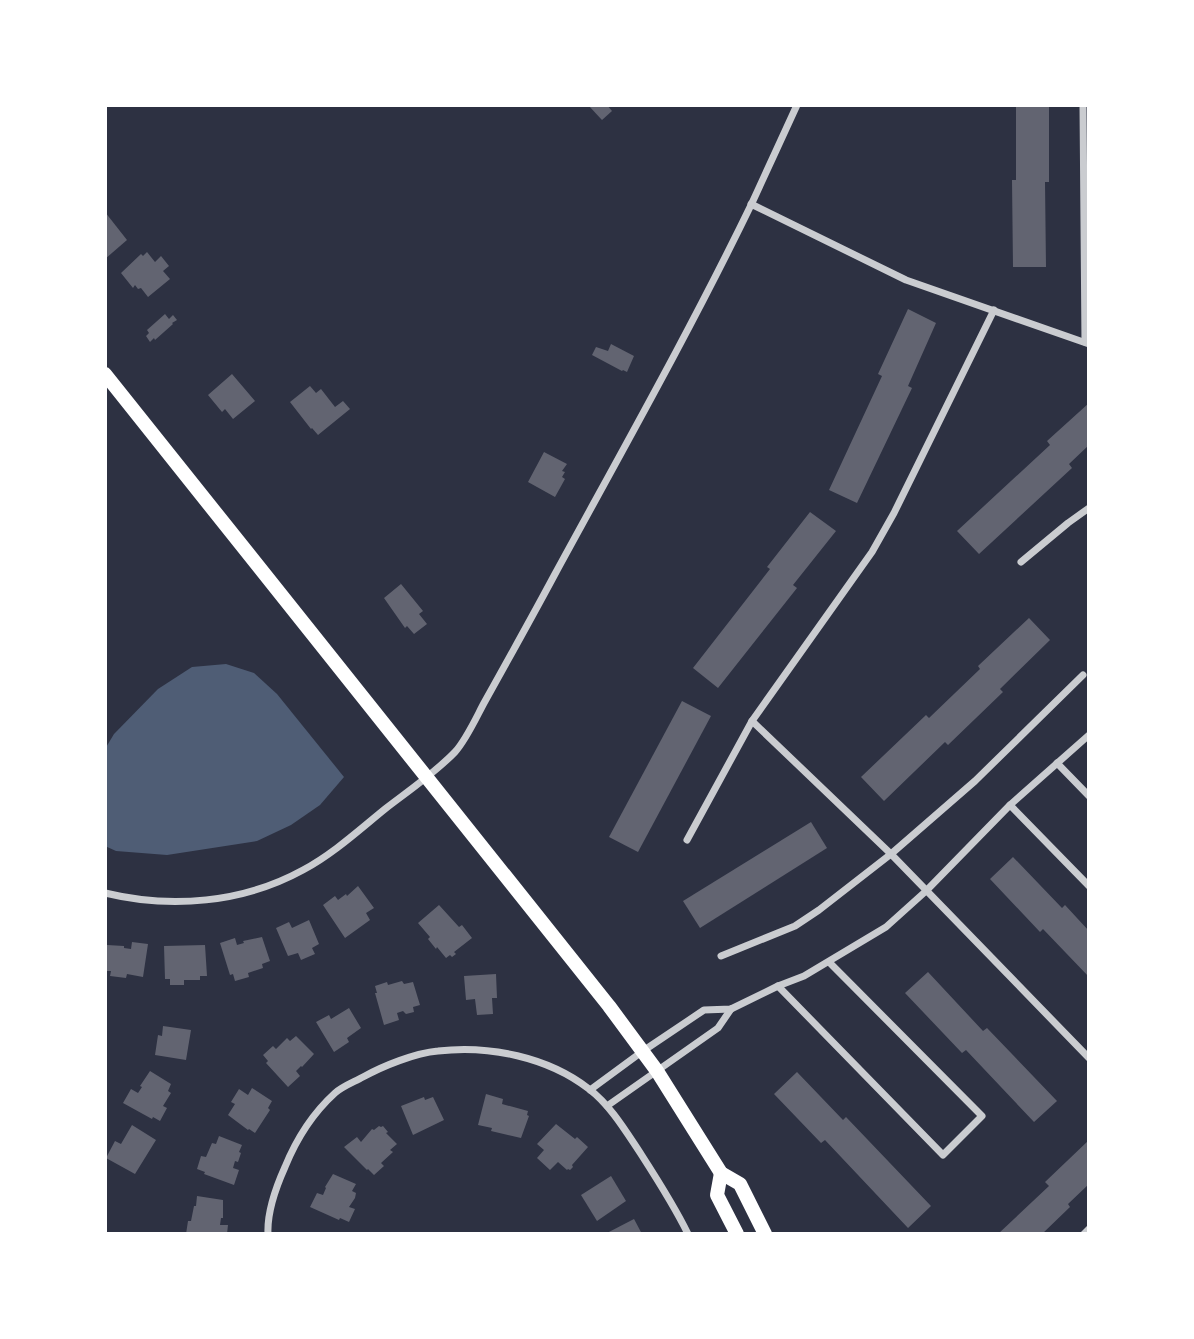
<svg xmlns="http://www.w3.org/2000/svg" width="1194" height="1339" font-family="'Work Sans',sans-serif">
<style>
.water{fill:#4f5d75}
.building{fill:#626471}
.lines{fill:none;stroke-linecap:round;stroke-linejoin:round}
.minor{stroke:#caccd0;stroke-width:7}
.secondary{stroke:#fff;stroke-width:14}
</style>
<rect width="100%" height="100%" fill="#2d3142"/>
<!-- water -->
<path class="water" d="M226,664l28,9 23,21 67,83 -24,28 -29,20 -34,16 -90,14 -51,-4 -11,-5v-97l9,-15 44,-45 34,-22z"/>
<!-- building -->
<g class="building">
<path d="M588,105h19l5,6 -10,9z"/>
<path d="M1016,105l33,1v76h-4l1,85h-33l-1,-87h4z"/>
<path d="M105,212l22,28 -22,19z"/>
<path d="M147,252l8,10 6,-6 8,10 -6,5 7,8 -22,18 -7,-9 -3,1 -3,-4 -2,3 -12,-15 20,-19 2,2z"/>
<path d="M908,309l28,14 -28,63 4,2 -55,115 -28,-13 53,-114 -4,-2z"/>
<path d="M165,314l4,5 4,-4 4,5 -5,3 1,1 -18,16 -1,-2 -4,4 -4,-6 3,-3 -2,-3z"/>
<path d="M611,344l23,12 -7,16 -4,-2 -1,1 -30,-16 4,-8 12,4z"/>
<path d="M232,374l23,27 -22,18 -8,-10 -3,3 -14,-17z"/>
<path d="M310,386l6,7 5,-4 14,18 8,-6 7,8 -32,26 -6,-7 -1,1 -21,-27z"/>
<path d="M1089,403v42l-20,19 3,4 -93,86 -22,-23 93,-86 -3,-4z"/>
<path d="M544,452l23,12 -5,7 3,1 -3,5 3,2 -10,18 -27,-15z"/>
<path d="M810,512l26,19 -43,54 4,3 -79,100 -25,-20 77,-99 -3,-2z"/>
<path d="M401,584l22,27 -4,3 8,10 -13,10 -7,-8 -2,2 -21,-30z"/>
<path d="M1029,618l21,22 -50,49 3,3 -55,53 -3,-3 -61,59 -23,-24 65,-62 3,3 51,-49 -2,-3z"/>
<path d="M682,701l29,15 -73,136 -29,-15z"/>
<path d="M811,822l16,26 -127,80 -17,-27z"/>
<path d="M1013,857l49,51 3,-3 24,26v46l-46,-48 -3,3 -50,-53z"/>
<path d="M358,886l16,22 -8,5 4,7 -25,18 -22,-33 12,-9 3,4 8,-6 1,2z"/>
<path d="M439,905l20,22 3,-2 10,13 -18,14 2,2 -4,3 -2,-2 -4,3 -9,-11 -1,2 -8,-10 2,-2 -12,-14z"/>
<path d="M309,920l10,24 -7,4 3,6 -14,6 -3,-7 -10,3 -12,-28 13,-6 3,6z"/>
<path d="M262,937l8,24 -8,3 1,4 -15,5 1,4 -14,4 -2,-7 -3,1 -10,-32 15,-5 2,7 7,-2 -1,-2z"/>
<path d="M132,942l16,2 -5,33 -16,-3 -1,4 -16,-2 1,-5h-6l2,-26 17,1v2l7,1z"/>
<path d="M205,945l2,31h-7v4h-16v5h-14v-6h-5l-1,-33z"/>
<path d="M928,972l55,59 4,-3 70,73 -23,21 -68,-72 -4,3 -57,-60z"/>
<path d="M496,974l1,24h-5l1,16 -16,1 -2,-16 -9,1 -2,-24z"/>
<path d="M402,981l2,3 9,-2 7,23 -7,2 1,5 -8,2 -3,-3 -6,2 2,7 -15,5 -9,-32h2l-2,-7 12,-4 1,3z"/>
<path d="M349,1008l12,20 -14,10 2,4 -15,10 -18,-30 13,-7 2,4z"/>
<path d="M163,1026l28,4 -5,30 -31,-5 3,-20 4,1z"/>
<path d="M296,1036l18,18 -12,13 -1,-1 -5,5 4,5 -12,11 -22,-24 2,-2 -5,-6 10,-9 3,3 11,-11 3,3z"/>
<path d="M150,1071l21,13 -3,7 3,2 -8,13 4,2 -7,13 -7,-4 -1,2 -29,-16 8,-14 7,4 4,-6 -2,-1z"/>
<path d="M797,1072l46,48 3,-3 85,89 -23,22 -83,-88 -4,3 -47,-49z"/>
<path d="M252,1088l20,13 -4,7 2,2 -15,23 -6,-4 -1,1 -20,-15 7,-11 -4,-2 8,-13 9,6z"/>
<path d="M486,1094l17,5 -1,5 26,7 -1,4 2,1 -8,22 -30,-7 1,-3 -14,-3z"/>
<path d="M424,1097l1,3 8,-3 11,23 -31,15 -12,-29z"/>
<path d="M556,1124l19,15 2,-2 11,10 -16,18 1,2 -3,3 -2,-1 -1,1 -9,-8 -8,8 -13,-12 7,-8 -7,-6z"/>
<path d="M132,1125l24,15 -21,34 -29,-16 9,-17 6,3z"/>
<path d="M379,1126l2,1 2,-1 5,6 -2,1 11,11 -7,6 3,2 -12,11 3,3 -10,9 -6,-6 -1,1 -23,-23 13,-10 4,5 11,-13 2,1z"/>
<path d="M219,1136l23,9 -3,7 2,1 -3,9 -3,-1 -2,7 6,2 -5,15 -30,-11 1,-2 -8,-3 4,-13 5,1 6,-14 4,1z"/>
<path d="M1089,1140v44l-21,20 2,3 -28,27h-44l51,-48 -4,-4z"/>
<path d="M333,1174l23,10 -4,7 4,2 -1,5 -6,9 6,2 -6,13 -9,-4 -1,2 -29,-13 7,-14 6,2 3,-7 -1,-1z"/>
<path d="M611,1176l15,25 -29,20 -16,-26z"/>
<path d="M197,1196l26,4v18h-2l-1,7h8l-1,9h-41l2,-13h3l3,-15h2z"/>
<path d="M634,1219l8,15h-37z"/>
</g>
<g class="lines">
<!-- minor -->
<g class="minor">
<path d="M1083,105l2,237"/>
<path d="M751,204l155,76 183,64"/>
<path d="M1021,562l47,-39 21,-15"/>
<path d="M752,721l139,133 198,204"/>
<path d="M1057,763l32,33"/>
<path d="M1010,805l79,81"/>
<path d="M687,840l65,-119 120,-169 22,-39 100,-203"/>
<path d="M105,893c66,16 138,10 198,-23 30,-16 56,-40 82,-61 22,-17 51,-37 70,-57 11,-12 21,-34 29,-49 24,-43 48,-86 71,-129 67,-123 136,-245 197,-371 15,-33 30,-65 45,-98"/>
<path d="M721,956l74,-30 24,-16 72,-56 84,-73 108,-106"/>
<path d="M778,986l165,169 39,-39 -153,-154"/>
<path d="M590,1090l53,-39 61,-41 27,-1 47,-23 26,-10 82,-49 40,-36 84,-86 79,-70"/>
<path d="M607,1106l111,-78 13,-19"/>
<path d="M268,1234c-1,-21 8,-47 17,-67 11,-27 28,-54 50,-74 8,-7 19,-11 28,-16 20,-11 52,-24 75,-26 51,-6 110,6 151,38 21,16 36,41 50,62 18,28 35,54 49,83"/>
<path d="M1084,1234l5,-5"/>
</g>
<!-- secondary -->
<g class="secondary">
<path d="M105,374l504,632 48,65 64,102 19,11 25,50"/>
<path d="M721,1173l-4,22 20,39"/>
</g>
</g>
<!-- border -->
<rect width="1194" height="1339" fill="none" stroke="#ffffff" stroke-width="214"/>
</svg>
